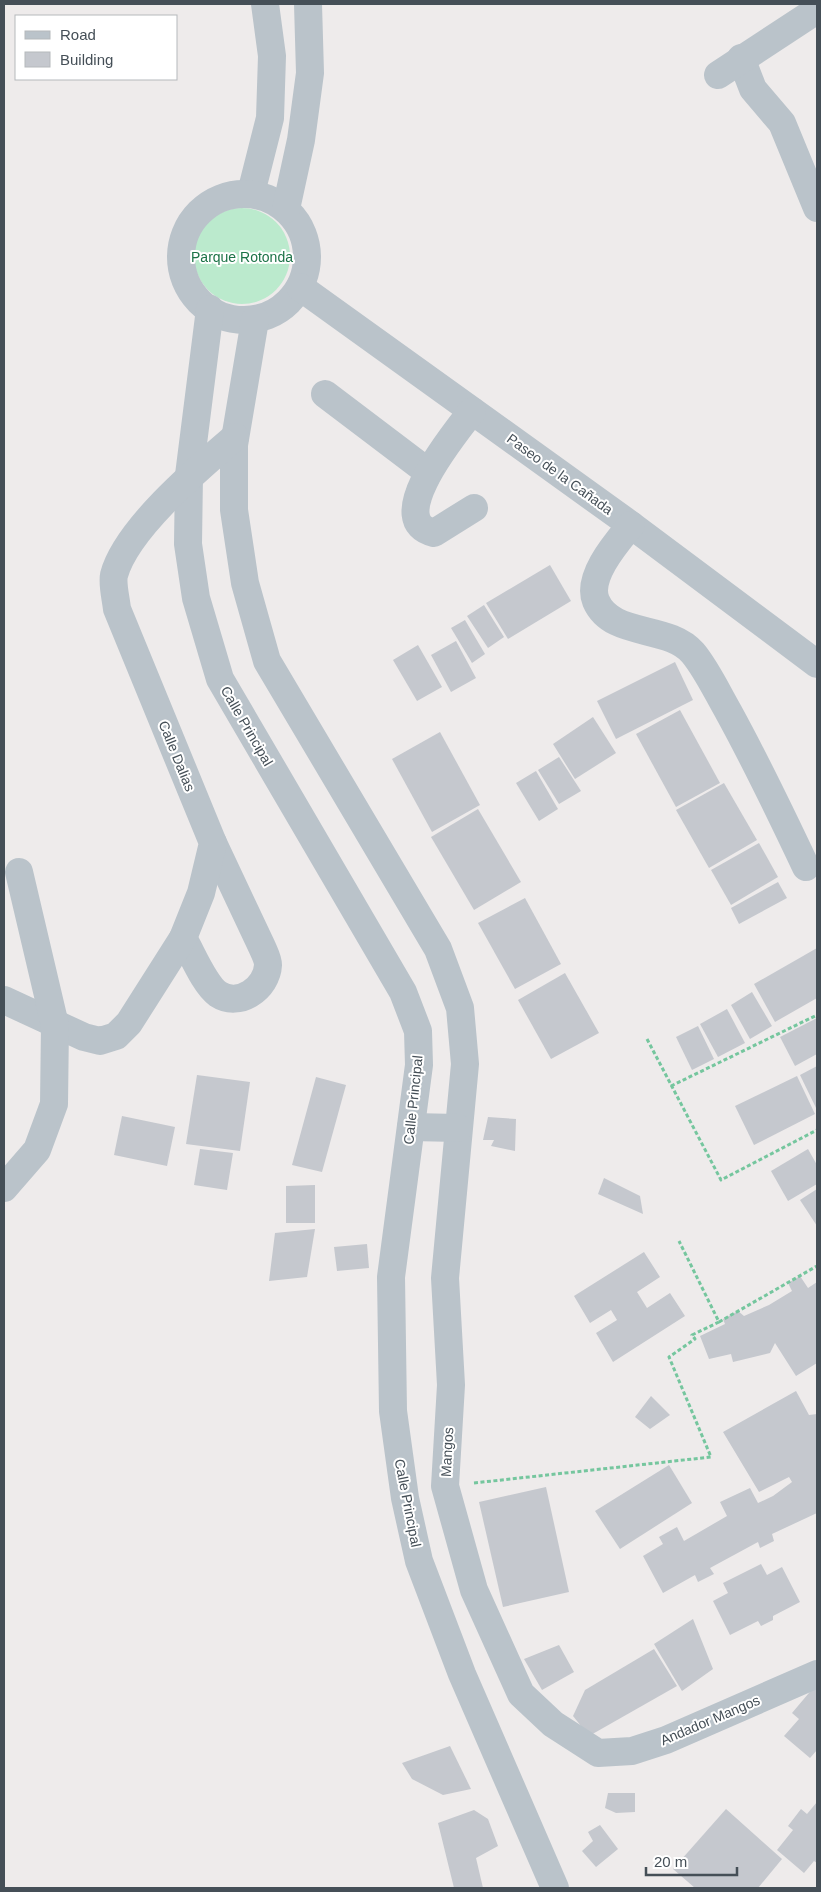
<svg xmlns="http://www.w3.org/2000/svg" width="821" height="1892" font-family="Arial,sans-serif">
<style>
.green{fill:#bbeacd}
.building{fill:#c5c8ce}
.lines{fill:none;stroke-linecap:round;stroke-linejoin:round}
.path{stroke:#75c69e;stroke-width:3;stroke-dasharray:4 2.5;stroke-linecap:butt}
.minor{stroke:#bac3ca;stroke-width:28}
.labels{text-anchor:middle;dominant-baseline:central;stroke-width:4;stroke-linejoin:round;paint-order:stroke}
.park-label{font-size:14px;fill:#1c7347;stroke:#fff}
.street-label{font-size:14px;fill:#454f57;stroke:#fff}
</style>
<rect width="100%" height="100%" fill="#eeebeb"/>
<!-- green -->
<circle class="green" cx="242" cy="256" r="48"/>
<!-- building -->
<g class="building">
<path d="M550,565l21,36 -63,38 -22,-36z"/>
<path d="M484,605l20,32 -16,11 -21,-32z"/>
<path d="M465,620l20,34 -13,9 -21,-35z"/>
<path d="M456,641l20,37 -25,14 -20,-37z"/>
<path d="M418,645l24,42 -25,14 -24,-41z"/>
<path d="M675,662l18,38 -77,39 -19,-38z"/>
<path d="M680,710l40,73 -44,24 -40,-73z"/>
<path d="M593,717l23,36 -41,26 -22,-35z"/>
<path d="M440,732l40,73 -48,27 -40,-73z"/>
<path d="M559,757l22,34 -22,13 -21,-34z"/>
<path d="M536,771l22,38 -19,12 -23,-38z"/>
<path d="M724,783l33,57 -48,28 -33,-58z"/>
<path d="M478,809l43,73 -47,28 -43,-73z"/>
<path d="M759,843l19,34 -47,28 -20,-35z"/>
<path d="M778,882l9,16 -48,26 -8,-16z"/>
<path d="M525,898l36,66 -46,25 -37,-66z"/>
<path d="M817,948v50l-42,24 -21,-38z"/>
<path d="M565,973l34,60 -48,26 -33,-59z"/>
<path d="M752,992l20,34 -22,13 -19,-34z"/>
<path d="M727,1009l18,34 -27,14 -18,-33z"/>
<path d="M817,1018v36l-22,12 -15,-29z"/>
<path d="M698,1026l16,33 -22,11 -16,-33z"/>
<path d="M817,1066v44l-17,-35z"/>
<path d="M197,1075l53,7 -10,69 -54,-7z"/>
<path d="M797,1076l18,38 -61,31 -19,-39z"/>
<path d="M316,1077l30,8 -24,87 -30,-7z"/>
<path d="M122,1116l53,11 -8,39 -53,-11z"/>
<path d="M488,1117l28,2 -1,32 -24,-5 3,-6h-11z"/>
<path d="M200,1149l33,4 -6,37 -33,-5z"/>
<path d="M808,1149l9,16v19l-29,17 -17,-30z"/>
<path d="M604,1178l36,18 3,18 -45,-20z"/>
<path d="M315,1185v38h-29v-37z"/>
<path d="M817,1189v37l-17,-26z"/>
<path d="M315,1229l-8,48 -38,4 6,-48z"/>
<path d="M367,1244l2,24 -32,3 -3,-24z"/>
<path d="M644,1252l16,25 -23,15 10,16 23,-15 15,23 -72,46 -17,-29 21,-13 -6,-10 -21,13 -16,-27z"/>
<path d="M800,1276l8,12 9,-6v81l-21,13 -21,-33 -5,10 -37,9 -2,-8 -22,5 -9,-23 25,-12 -2,-5 15,-8 6,5 25,-11 23,-14 -4,-8z"/>
<path d="M796,1391l13,24 8,-1v99l-45,21 2,7 -14,7 -2,-6 -48,26 4,6 -16,8 -3,-7 -32,18 -20,-37 20,-12 -4,-7 18,-10 7,14 43,-25 -7,-14 30,-14 8,15 15,-7 19,-14 -3,-5 -30,15 -36,-60z"/>
<path d="M651,1396l19,19 -20,14 -15,-12z"/>
<path d="M669,1465l23,38 -72,46 -25,-38z"/>
<path d="M546,1487l23,105 -66,15 -24,-105z"/>
<path d="M761,1564l6,11 15,-8 18,35 -27,14v4l-12,6 -3,-5 -28,14 -17,-34 15,-8 -5,-10z"/>
<path d="M693,1619l20,50 -31,22 -28,-47z"/>
<path d="M559,1645l15,27 -32,18 -18,-31z"/>
<path d="M654,1649l23,37 -88,50 -16,-20 12,-26z"/>
<path d="M814,1687l3,3v60l-7,8 -26,-22 15,-17 -7,-6z"/>
<path d="M450,1746l21,43 -28,6 -31,-16 -10,-16z"/>
<path d="M608,1793h27v19l-19,1 -11,-5z"/>
<path d="M817,1802v61l-3,-2 -10,12 -27,-23 16,-20 -5,-4 13,-17 6,5z"/>
<path d="M726,1809l56,50 -24,29h-63l-22,-19z"/>
<path d="M474,1810l14,9 10,27 -22,12 7,30h-29l-16,-65z"/>
<path d="M600,1825l18,24 -22,18 -14,-16 11,-10 -5,-9z"/>
</g>
<g class="lines">
<!-- path -->
<g class="path">
<path d="M647,1039l74,141 96,-50"/>
<path d="M671,1086l146,-71"/>
<path d="M719,1322l98,-56"/>
<path d="M474,1483l237,-26 -42,-100 26,-18 -3,-4 27,-13 -40,-81"/>
</g>
<!-- minor -->
<g class="minor">
<path d="M741,58l12,31 29,34 35,85"/>
<path d="M718,75l99,-65"/>
<path d="M251,193l19,-75 2,-62 -7,-52"/>
<circle cx="244" cy="257" r="63"/>
<path d="M286,209l15,-69 9,-67 -2,-69"/>
<path d="M300,287l331,238 186,139"/>
<path d="M210,309l-21,166 -1,69 8,54 24,81 183,313 15,39 1,34 -28,212 2,134 12,87 14,63 43,113 93,214"/>
<path d="M255,320l-21,125v65l11,73 22,78 171,288 22,59 5,56 -20,214 6,107 -6,101 29,104 47,104 32,30 45,29 34,-2 34,-11 151,-66"/>
<path d="M325,394l103,78"/>
<path d="M472,411c-15,20 -91,110 -38,122l40,-25"/>
<path d="M631,525c-14,17 -45,52 -35,76 16,37 72,23 97,52 14,17 24,39 35,58 28,51 53,103 78,156"/>
<path d="M183,938c9,15 21,46 35,56 21,14 49,-6 50,-29 0,-6 -4,-13 -6,-18l-49,-104"/>
<path d="M4,1000l80,37 16,4 16,-5 13,-13 54,-85 18,-45 12,-50 -96,-234c-1,-10 -5,-25 -3,-34 12,-46 86,-108 121,-138"/>
<path d="M411,1127l47,1"/>
<path d="M4,1188l33,-38 17,-46 1,-79 -36,-153"/>
</g>
</g>
<g class="labels">
<!-- park labels -->
<g class="park-label">
<text x="242" y="257">Parque Rotonda</text>
</g>
<!-- street labels -->
<g class="street-label">
<text transform="translate(560 474) rotate(36)">Paseo de la Cañada</text>
<text transform="translate(247 726) rotate(60)">Calle Principal</text>
<text transform="translate(177 756) rotate(68)">Calle Dalias</text>
<text transform="translate(413 1100) rotate(-84)">Calle Principal</text>
<text transform="translate(447 1452) rotate(-87)">Mangos</text>
<text transform="translate(408 1503) rotate(79)">Calle Principal</text>
<text transform="translate(710 1720) rotate(-23)">Andador Mangos</text>
</g>
</g>
<!-- border -->
<rect width="821" height="1892" fill="none" stroke="#454f57" stroke-width="10"/>
<!-- legend -->
<rect x="15" y="15" width="162" height="65" fill="#ffffff" stroke="#b5b9bc"/>
<rect x="25" y="31" width="25" height="8" fill="#bac3ca" stroke="#b5b9bc"/>
<text x="60" y="40" font-size="15" fill="#454f57">Road</text>
<rect x="25" y="52" width="25" height="15" fill="#c5c8ce" stroke="#b5b9bc"/>
<text x="60" y="65" font-size="15" fill="#454f57">Building</text>
<!-- scale -->
<path d="M646 1867v8h91v-8" fill="none" stroke="#454f57" stroke-width="2.5"/>
<text x="654" y="1867" font-size="15" fill="#454f57" stroke="#ffffff" stroke-width="4" paint-order="stroke">20 m</text>
</svg>
